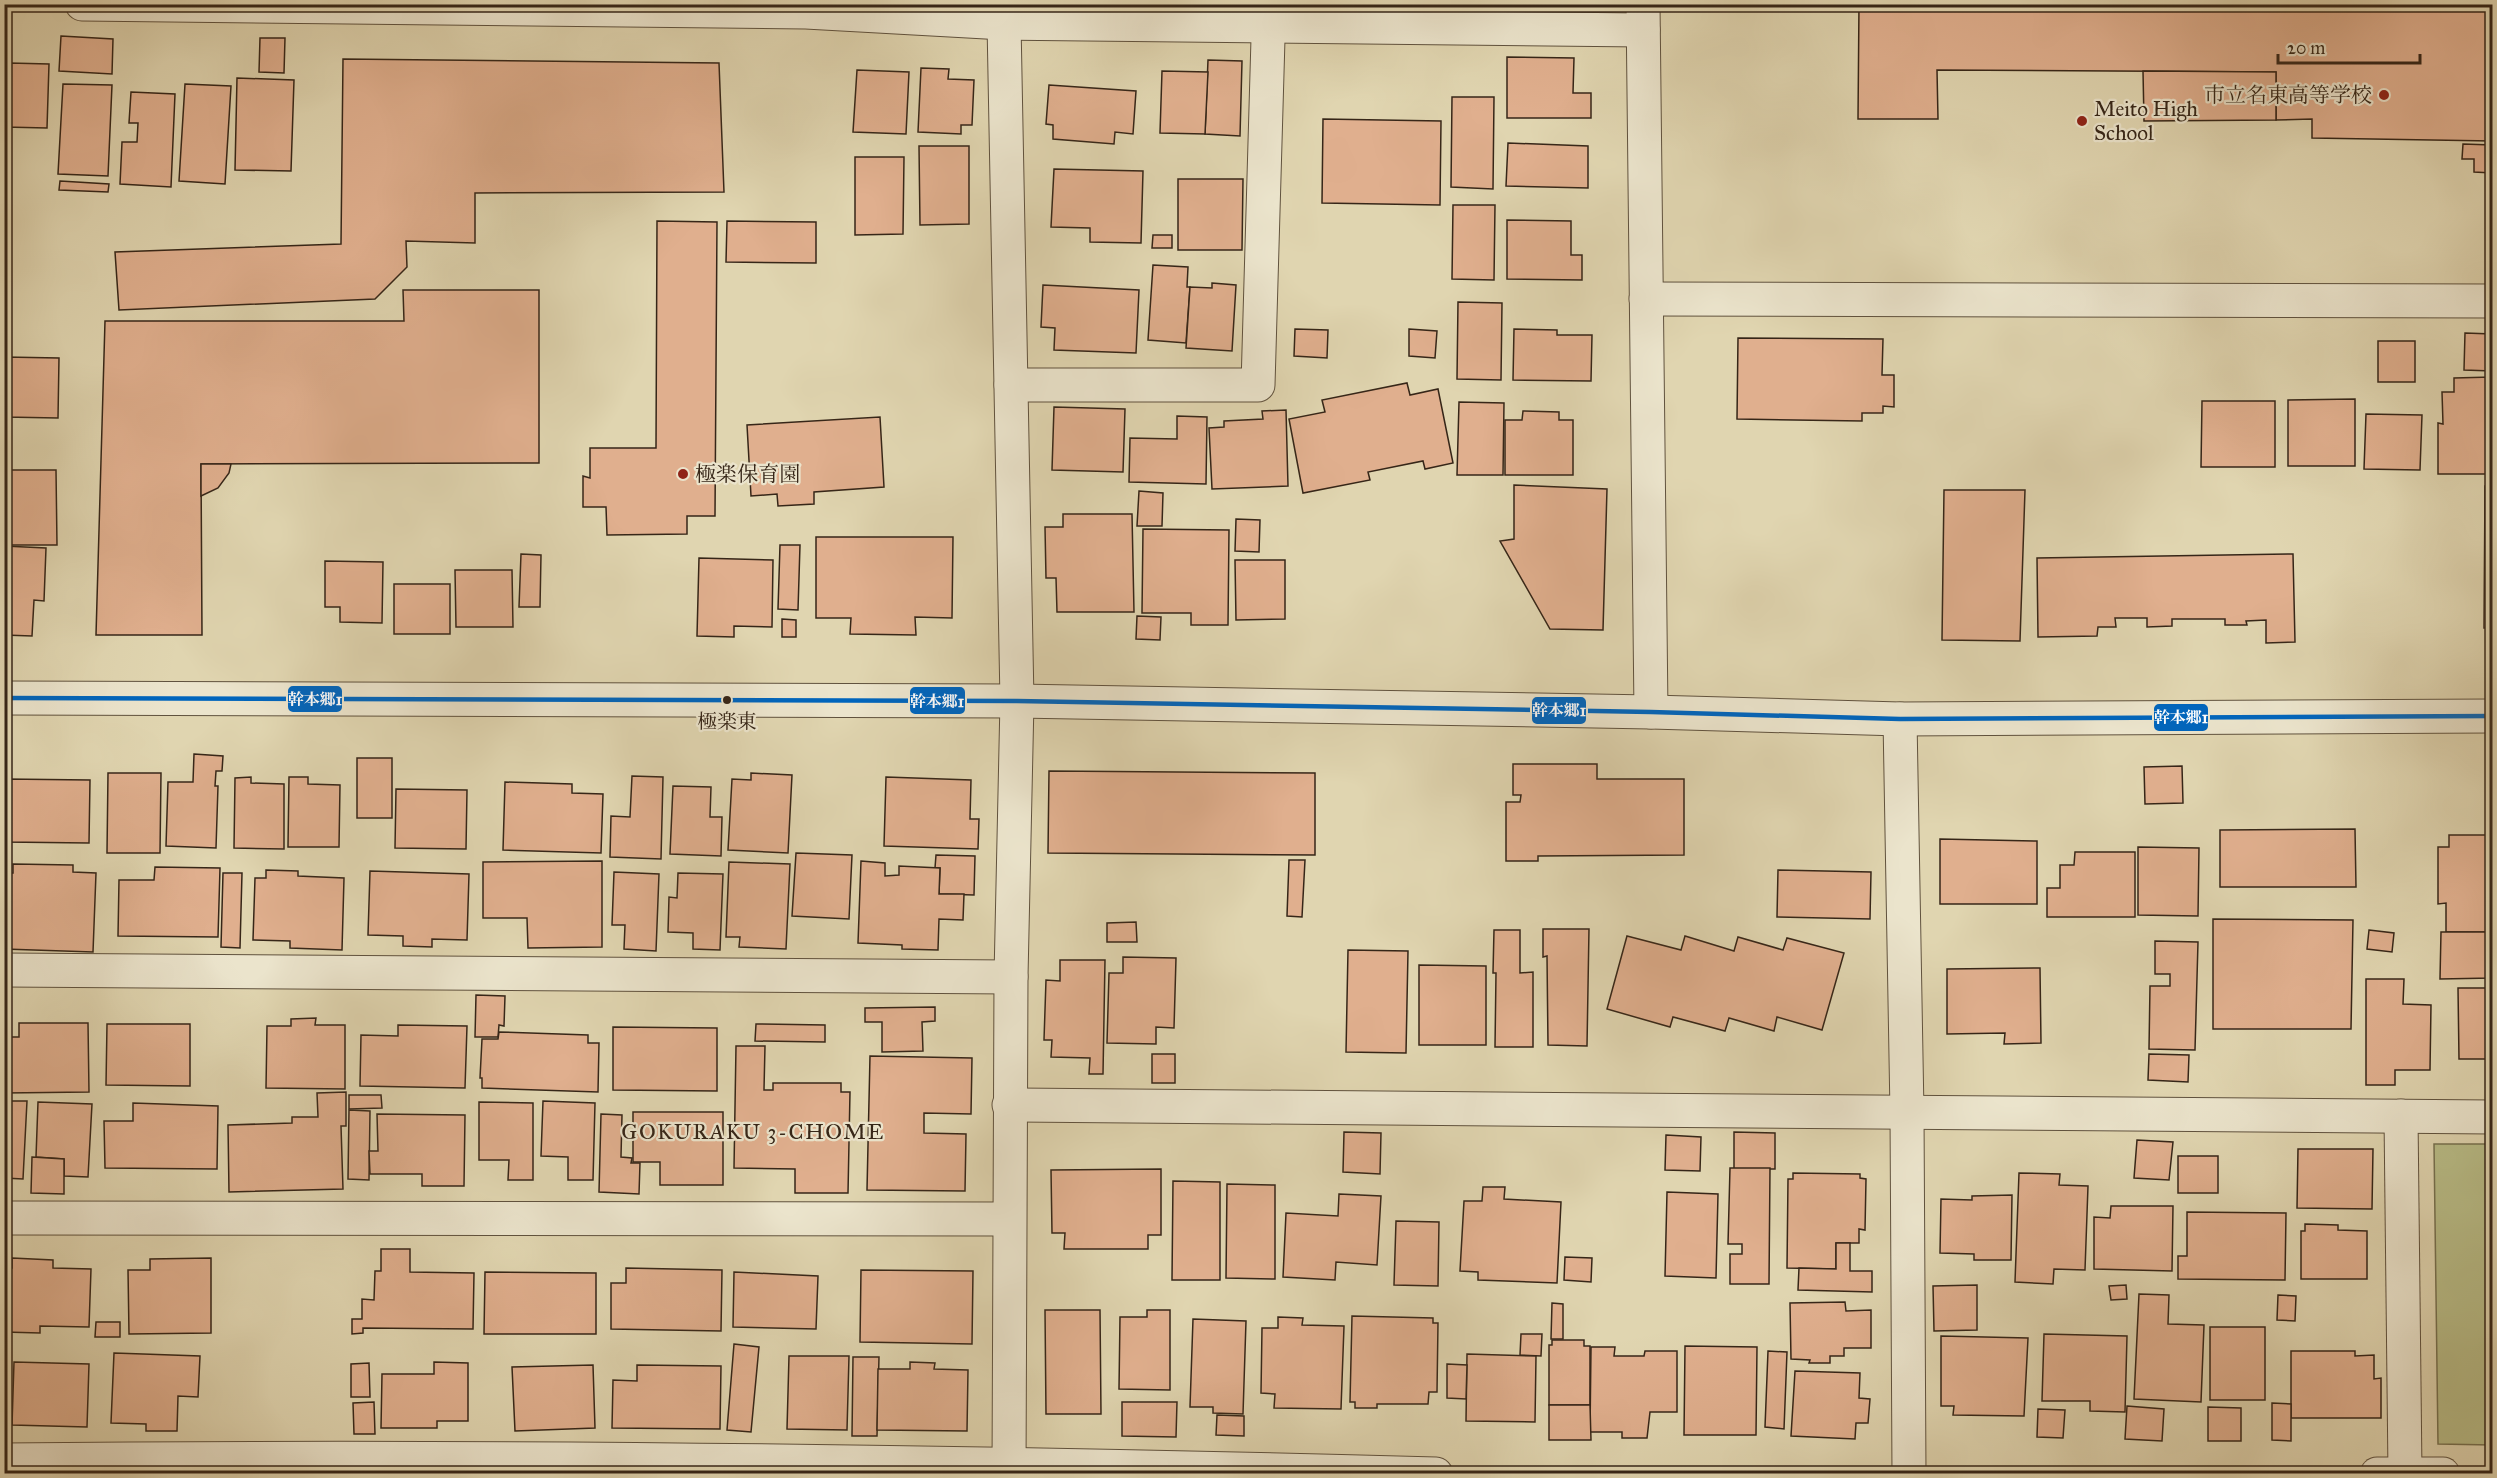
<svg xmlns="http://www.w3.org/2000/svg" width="2497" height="1478" font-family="'IM FELL Great Primer','Noto Serif JP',serif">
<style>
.green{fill:#b8bc87;stroke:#777150;stroke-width:1.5}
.building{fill:#e0af8e;stroke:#362618;stroke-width:1.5}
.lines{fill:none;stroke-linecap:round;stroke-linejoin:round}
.minor-casing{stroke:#60523e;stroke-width:35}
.tertiary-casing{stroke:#60523e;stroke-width:35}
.minor{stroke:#ebe4cc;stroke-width:33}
.tertiary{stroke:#ebe4cc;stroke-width:33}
.bus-1-casing{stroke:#ebe4cc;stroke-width:9}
.bus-1{stroke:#0065bd;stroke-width:4.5}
.poi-dot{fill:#8f2418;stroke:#ebe4cc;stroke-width:2}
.bus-dot{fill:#362618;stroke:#ebe4cc;stroke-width:2}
.labels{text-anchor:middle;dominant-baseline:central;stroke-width:4.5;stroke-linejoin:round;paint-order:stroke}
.bus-label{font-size:20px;fill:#362618;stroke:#ebe4cc}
.poi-label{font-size:21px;fill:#362618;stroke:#ebe4cc;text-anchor:start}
.neighbourhood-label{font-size:22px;letter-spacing:1.5px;fill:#362618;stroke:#ebe4cc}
.line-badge{stroke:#ebe4cc;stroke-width:2}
.badge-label{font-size:16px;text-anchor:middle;font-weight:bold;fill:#fff}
</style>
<rect width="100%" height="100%" fill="#e0d5b0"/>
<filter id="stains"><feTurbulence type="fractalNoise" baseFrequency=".00333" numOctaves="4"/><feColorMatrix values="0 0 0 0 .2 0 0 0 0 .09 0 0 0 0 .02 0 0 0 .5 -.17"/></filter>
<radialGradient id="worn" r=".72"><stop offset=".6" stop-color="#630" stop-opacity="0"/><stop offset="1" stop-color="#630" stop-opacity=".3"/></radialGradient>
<!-- green -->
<path class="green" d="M2434,1144h58v301l-54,-1z"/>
<!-- building -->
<g class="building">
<path d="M1859,4h633v137l-180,-3v-19l-36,1v-48l-339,-2 1,49h-80z"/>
<path d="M61,36l52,3 -1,35 -53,-3z"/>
<path d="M260,38h25l-1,35 -25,-1z"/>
<path d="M1507,57l67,1 -1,35h18v25h-84z"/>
<path d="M343,59l376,4 5,129 -249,1v50l-69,-2 1,26 -32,32 -256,11 -4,-58 226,-8z"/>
<path d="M1208,60l34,1 -2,75 -35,-2z"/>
<path d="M9,63l40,1 -2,64 -43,-1v-54h5z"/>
<path d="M921,68l28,1 -1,10 26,1 -2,45h-11v9l-43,-2z"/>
<path d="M857,70l52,2 -3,62 -53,-2z"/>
<path d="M1162,71l46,1 -3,62 -45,-1z"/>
<path d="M2143,71l133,1v48l-132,1z"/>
<path d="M237,78l57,2 -3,91 -56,-1z"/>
<path d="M63,84l49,1 -4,91 -50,-2z"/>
<path d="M185,84l46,2 -6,98 -46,-3z"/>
<path d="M1049,85l87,6 -3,43 -18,-2 -1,12 -61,-5v-14l-7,-1z"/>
<path d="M131,92l44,2 -4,93 -51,-3 2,-42h15l1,-19h-9z"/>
<path d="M1452,97h42l-1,92 -42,-2z"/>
<path d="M1323,119l118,2 -1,84 -118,-2z"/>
<path d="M1508,143l80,3v42l-82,-2z"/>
<path d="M2463,144l29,1v28l-18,-1v-13h-12z"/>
<path d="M919,146h50v78l-49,1z"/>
<path d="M855,157h49l-1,77 -48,1z"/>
<path d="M1054,169l89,2 -2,72 -51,-1v-14l-39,-1z"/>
<path d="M1178,179h65l-1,71h-64z"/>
<path d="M60,181l49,3 -1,8 -49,-2z"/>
<path d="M1453,205h42l-1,75 -42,-1z"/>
<path d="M1507,220l64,1v34h11v25l-75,-1z"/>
<path d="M657,221l60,1 -2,294h-28v18l-80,1 -1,-28h-23v-31l7,2v-30h66z"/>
<path d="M727,221l89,1v41l-90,-1z"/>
<path d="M1153,235h19v13h-20z"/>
<path d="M1153,265l35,2 -1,20h3l-4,56 -38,-3z"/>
<path d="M1212,283l24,2 -4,66 -46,-3 4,-61 22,1z"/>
<path d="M1043,285l96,5 -3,63 -82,-3 1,-22 -14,-1z"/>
<path d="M403,290h136v173l-338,1 1,171h-106l9,-314h299z"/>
<path d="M1458,302l44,1 -1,77 -44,-1z"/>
<path d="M1295,329l33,1 -1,28 -33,-2z"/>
<path d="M1409,329l28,2 -2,27 -26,-2z"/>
<path d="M1514,329l43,1v5h35l-1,46 -78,-1z"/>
<path d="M2465,333l27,1v37l-28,-1z"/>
<path d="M1738,338l145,1 -1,36h12v32l-11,-1v7h-21v8l-125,-2z"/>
<rect x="2378" y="341" width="37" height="41"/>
<path d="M4,357l55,1 -1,60 -54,-1z"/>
<path d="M2492,377v97h-54v-51l5,1 -1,-32h12v-14z"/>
<path d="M1407,383l3,12 28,-6 15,74 -28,6 -2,-8 -55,11 2,8 -67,13 -14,-74 36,-7 -3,-12z"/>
<path d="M2355,399v67h-67v-66z"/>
<path d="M2202,401h73v66h-74z"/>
<path d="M1459,402l45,1 -1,72h-46z"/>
<path d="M1054,407l71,2 -2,63 -71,-2z"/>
<path d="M1286,410l2,76 -76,3 -3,-61 15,-1v-6l39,-2 -1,-8z"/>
<path d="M1523,411l36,1v8h14v55h-68v-55h17z"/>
<path d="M2366,414l56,1 -2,55 -56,-1z"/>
<path d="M1177,416l30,1 -1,67 -77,-2 1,-44 47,1z"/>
<path d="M880,417l4,70 -70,5v12l-36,2 -1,-12 -26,2 -4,-71z"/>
<path d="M201,464h30l-2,9 -11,15 -17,8z"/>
<path d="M4,470h52l1,75h-53z"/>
<path d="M1514,485l93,4 -4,141 -53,-1 -50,-88 14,-2z"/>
<path d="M2485,486h7v142h-8z"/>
<path d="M1944,490h81l-5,151 -78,-1z"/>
<path d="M1139,491l24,2 -1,33h-25z"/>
<path d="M1063,514h69l2,98h-77l-1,-34h-10l-1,-51h18z"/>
<path d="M1236,519l24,1 -1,32 -24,-1z"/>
<path d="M1143,529l86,1 -1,95h-37v-12h-49z"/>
<path d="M816,537h137l-1,81 -37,-1 1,18 -66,-1 1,-16h-35z"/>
<path d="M780,545h20l-2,65 -20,-1z"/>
<path d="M4,546l42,2 -2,53 -10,-1 -2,36 -28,-1z"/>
<path d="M521,554l20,1 -1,52h-21z"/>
<path d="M2293,554l2,88 -29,1v-23l-20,1 1,4h-22v-6h-53v7l-25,1v-9h-32l1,9h-18l-1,9 -59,1 -1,-79z"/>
<path d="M699,558l74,2 -1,67 -38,-1v11l-37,-1z"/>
<path d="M1235,560h50v59l-49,1z"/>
<path d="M325,561l58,1 -1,61 -42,-1v-15h-15z"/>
<path d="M455,570h57l1,57h-57z"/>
<rect x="394" y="584" width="56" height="50"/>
<path d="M1137,616l24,1 -1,23 -24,-1z"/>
<path d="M782,619l14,1v17h-14z"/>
<path d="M194,754l29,2 -1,15h-6l-1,15h3l-2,62 -50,-2 2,-64h25z"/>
<rect x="357" y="758" width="35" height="60"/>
<path d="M1513,764h84v15h87v76l-146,1v5h-32v-59h14l1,-7h-8z"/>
<path d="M2182,766l1,37 -38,1 -1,-37z"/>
<path d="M1049,771l266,2v82l-267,-2z"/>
<path d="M108,773h53l-1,80h-53z"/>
<path d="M751,773l41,2 -4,78 -60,-3 4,-71 19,1z"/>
<path d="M632,776l31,1 -2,82 -51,-2 1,-41 19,1z"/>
<path d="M251,777v6l33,1v65l-50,-1 1,-70z"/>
<path d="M289,777h19v7l32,1 -1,62h-51z"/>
<path d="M886,777l85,3 -1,39h9l-1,30 -94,-3z"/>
<path d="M4,779l86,1 -1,63 -85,-1z"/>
<path d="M505,782l67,2v9l31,1 -2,59 -98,-3z"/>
<path d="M673,786l38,1 -1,30h12l-1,39 -51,-2z"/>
<path d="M396,789l71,1 -1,59 -71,-1z"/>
<path d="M2355,829l1,58h-136v-57z"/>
<path d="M2449,835h43v97h-46v-29l-8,1v-57h11z"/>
<path d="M1940,839l97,2v63h-97z"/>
<path d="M2138,847l61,1 -1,68 -60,-1z"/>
<path d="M2075,852h60v65h-88v-29h13v-23h14z"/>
<path d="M796,853l56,2 -3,64 -57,-3z"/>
<path d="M936,855l39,1 -1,39 -35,-1 1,-26h-5z"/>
<path d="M1289,860h16l-3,57 -15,-1z"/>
<path d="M602,861v86l-74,1 -1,-30h-44v-56z"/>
<path d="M861,861l24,2v13l14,-1v-9l41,2 -1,26h25l-1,26 -24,-1 -1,31 -36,-1v-4l-44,-2z"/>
<path d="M729,862l61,2 -4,85 -47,-2 1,-10h-14z"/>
<path d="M13,864l60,1v7l23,1 -3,79 -89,-3v-76h9z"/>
<path d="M155,867l65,1 -2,69 -100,-1 1,-56h35z"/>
<path d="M266,870l32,1v5l46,2 -2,72 -52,-2v-7l-37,-1 2,-62h11z"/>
<path d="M1778,870l93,2 -1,47 -93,-2z"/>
<path d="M370,871l99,3 -2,66 -35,-1v8l-29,-1v-10l-35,-1z"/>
<path d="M614,872l45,2 -3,77 -32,-2 1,-24h-13z"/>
<path d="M223,873h19l-2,75 -19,-1z"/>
<path d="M678,873l45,1 -3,76 -27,-1v-16l-25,-1 1,-35 8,1z"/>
<path d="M2213,919l140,1 -2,109h-138z"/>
<path d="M1136,922l1,20h-30v-19z"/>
<path d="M1543,929h46l-2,117 -39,-1 -1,-89 -4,1z"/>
<path d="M1494,930h26v43l13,-1v75h-38l1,-74h-3z"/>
<path d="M2369,930l25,3 -2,19 -25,-3z"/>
<path d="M2441,932h51v46l-52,1z"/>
<path d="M1627,936l54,14 4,-14 49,15 4,-14 45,13 4,-12 57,15 -22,77 -45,-13 -3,14 -45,-13 -4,13 -52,-14 -3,10 -63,-18z"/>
<path d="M2155,941l43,1 -3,108 -46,-1 1,-63h20v-12h-15z"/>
<path d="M1348,950l60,1 -2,102 -60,-1z"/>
<path d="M1123,957l53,1 -2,70 -18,-1v17l-49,-1 2,-70h14z"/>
<path d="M1060,960h45l-2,114h-14l1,-16 -39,-1 1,-17h-8l2,-60 14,1z"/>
<path d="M1419,965l67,1v79h-67z"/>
<path d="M2040,968l1,75 -37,1 1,-11 -58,1v-65z"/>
<path d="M2366,979h38l-1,25 28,1 -1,65h-35v15h-29z"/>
<path d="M2458,988h34v71h-33z"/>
<path d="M476,995l29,1 -1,30 -5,-1 -1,12h-23z"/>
<rect x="4" y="1000" width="5" height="37"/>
<path d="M935,1007v14l-13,1 1,29 -41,1v-30h-17v-14z"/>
<path d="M316,1018l-1,7h30v64l-79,-1 1,-62h24v-7z"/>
<path d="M19,1023h69l1,69 -85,1v-56h15z"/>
<path d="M107,1024h83v62l-84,-1z"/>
<path d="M756,1024l69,1v17l-70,-1z"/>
<path d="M398,1025l69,1 -2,62 -105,-2 1,-51 37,1z"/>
<path d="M613,1027l104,1v63l-104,-1z"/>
<path d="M499,1032l89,3v8h11l-1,49 -116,-4v-10h-2l2,-39h16z"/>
<path d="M736,1046h29l-1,44h9v-7h68v9h9l-2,101h-53v-24l-61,-1z"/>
<rect x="1152" y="1054" width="23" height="29"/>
<path d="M2149,1054l40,1 -1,27 -40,-2z"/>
<path d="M870,1056l102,2 -1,56 -47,-1v20l42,1 -1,57 -98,-1z"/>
<path d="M346,1092v34h-5l2,63 -114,3 -1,-67 64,-2v-6h26l-1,-24z"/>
<path d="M349,1095h32l1,13 -33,1z"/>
<path d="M4,1101h23l-4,78 -19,-1z"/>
<path d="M543,1101l52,2 -2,77h-25v-23l-27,-1z"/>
<path d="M38,1102l54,2 -4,73 -24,-1v-17l-28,-2z"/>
<path d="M479,1102l54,1v77h-25l1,-20h-30z"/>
<path d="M133,1103l85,3 -1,63 -112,-1 -1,-47h29z"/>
<path d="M349,1110l21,1 -1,69 -21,-1z"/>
<path d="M633,1112h90v73h-63v-23h-27z"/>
<path d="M377,1114l88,1 -1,71h-42v-12h-52l-1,-23h9z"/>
<path d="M601,1114l21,1 -1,42 11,1 -1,5h9l-1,31 -40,-2z"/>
<path d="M1344,1132l37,1 -1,41 -37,-2z"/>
<path d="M1734,1132l41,1v36h-41z"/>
<path d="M1666,1135l35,2 -1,34 -35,-1z"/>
<path d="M2137,1140l36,2 -4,38 -35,-2z"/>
<path d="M2298,1149h75l-1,60 -75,-1z"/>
<rect x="2178" y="1156" width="40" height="37"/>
<path d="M32,1157l32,2v35l-33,-1z"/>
<path d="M1730,1168h40l-1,116h-39v-30h12v-10h-14z"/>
<path d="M1161,1169v66h-13v14h-84l1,-16h-13l-1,-63z"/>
<path d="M1793,1173l67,1v4l6,1 -1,51 -6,-1v14h-23v26l-49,-1 1,-89h5z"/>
<path d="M2019,1173l41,1 -1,11 29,1 -3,84 -31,-1 -1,15 -38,-2z"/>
<path d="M1173,1181l47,1v98h-48z"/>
<path d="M1227,1184l48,1v94l-49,-1z"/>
<path d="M1483,1187h22l-1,12 57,3 -4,81 -79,-3v-8l-18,-1 4,-70h18z"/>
<path d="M1667,1192l51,2 -2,84 -51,-2z"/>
<path d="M1339,1194l42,2 -4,69 -41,-3 -1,18 -52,-3 3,-64 52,3z"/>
<path d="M2012,1195l-1,65h-37v-6l-34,-1 1,-54 31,1v-4z"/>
<path d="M2111,1206h62l-1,65 -78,-2v-52l16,1z"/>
<path d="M2187,1212l99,1 -1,67 -107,-1v-23h9z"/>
<path d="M1396,1221l43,1 -1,64 -44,-1z"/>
<path d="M2305,1224l33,1v5l29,1v48h-66v-48h4z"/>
<path d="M1836,1243h14v28h22v21l-74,-2 1,-22 37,1z"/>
<path d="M381,1249h29v23l64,1 -1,56 -110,-1v5l-11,1v-15h10v-20l12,1 1,-29h6z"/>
<path d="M1565,1257l27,1 -1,24 -27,-2z"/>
<path d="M12,1258l41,2v8l38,1 -2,58 -49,-1v7l-36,-1v-64h8z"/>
<path d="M211,1258v75l-82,1 -1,-64h22v-11z"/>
<path d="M626,1268l96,2 -1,61 -110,-2v-46h15z"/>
<path d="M861,1270l112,1 -1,73 -112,-2z"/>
<path d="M485,1272l111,1v61h-112z"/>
<path d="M734,1272l84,4 -2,53 -83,-2z"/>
<path d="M1977,1285v45l-43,1 -1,-45z"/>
<path d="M2126,1285l1,14 -16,1 -2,-14z"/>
<path d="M2139,1294l30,1 -1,29 36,1 -3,77 -67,-3z"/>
<path d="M2278,1295l18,1 -1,25 -18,-1z"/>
<path d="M1845,1302l1,9 25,-1v38h-27v8h-14v7h-21l1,-3 -19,-1 -1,-56z"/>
<path d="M1552,1303l11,1v35h-12z"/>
<path d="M1045,1310h55l1,104h-55z"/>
<path d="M1147,1310h23v80l-51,-1 1,-72h27z"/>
<path d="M1352,1316l81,2v5h5l-1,69h-8l-1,12h-51v4h-22v-6h-5z"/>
<path d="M1278,1317l25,1 -1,7 42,1 -3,83 -67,-1 1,-14 -14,-1 1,-65h16z"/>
<path d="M1193,1319l53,2 -3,93 -30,-1v-6h-23z"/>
<path d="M96,1322h24v15h-25z"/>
<rect x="2210" y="1327" width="55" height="73"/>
<path d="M1521,1334h21l-1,22 -21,-1z"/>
<path d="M2044,1334l83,2 -2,76 -35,-1v-10h-48z"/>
<path d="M1941,1336l87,2 -4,78 -71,-1 1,-9h-13z"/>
<path d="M1552,1340h32v6h6v59h-41v-60h3z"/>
<path d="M734,1344l25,3 -8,85 -24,-2z"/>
<path d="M1685,1346l72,1 -1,88h-72z"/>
<path d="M1591,1347h24l-1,9h30l1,-5h32v61h-27l-3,26h-25v-6h-32z"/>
<path d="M1768,1351l19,1 -3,77 -19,-2z"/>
<path d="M2291,1351h64v5l19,-1v24l7,-1v40h-90z"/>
<path d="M114,1353l86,3 -2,41 -20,-1 -1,35h-31v-7l-35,-1z"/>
<path d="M1467,1354l69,2 -1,66 -69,-1z"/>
<path d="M789,1356h60l-2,74 -60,-1z"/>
<path d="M853,1357h26l-2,79h-25z"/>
<path d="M14,1362l75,2 -2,63 -75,-2z"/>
<path d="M434,1362l34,1v58h-31v7h-56l1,-54h52z"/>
<path d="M910,1362l25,1 -1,6 34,1 -1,61 -90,-1 1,-61h32z"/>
<path d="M369,1363l1,34h-19v-33z"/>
<path d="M1447,1364l20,1 -1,34 -19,-1z"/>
<path d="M593,1365l2,63 -80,3 -3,-64z"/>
<path d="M637,1365l84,1 -1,63 -108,-1 1,-48 24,1z"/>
<path d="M1795,1371l65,2 -1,25 11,1 -2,24h-12l-1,16 -64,-3z"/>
<path d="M374,1402l1,32h-21l-1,-31z"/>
<path d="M1122,1402h55l-1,35 -54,-1z"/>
<path d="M2272,1403l19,1v37l-19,-1z"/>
<path d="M1549,1405h41l1,35h-42z"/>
<path d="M2127,1406l37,3 -2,32 -37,-2z"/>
<path d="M2208,1407l33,1v33h-33z"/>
<path d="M2038,1409l27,1 -2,28 -26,-1z"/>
<path d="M1217,1415l27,1v20l-28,-1z"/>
</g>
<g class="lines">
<defs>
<g id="minor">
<path d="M82,4l724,8 198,11 639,7"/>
<path d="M1643,4l8,708"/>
<path d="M1004,23l13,678 -6,276 -2,497"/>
<path d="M1646,299l846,2"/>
<path d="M1011,385h247l11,-381"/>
<path d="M1900,719l7,394 2,361"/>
<path d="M4,970l1007,7"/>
<path d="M1009,1105l1483,12"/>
<path d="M2401,1116l4,357"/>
<path d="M4,1218l1004,1"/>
<path d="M4,1460c478,-5 955,1 1432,14"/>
<path d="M2377,1474h66"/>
</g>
<path id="tertiary" d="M4,698l1013,3 634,11 249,7 592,-3"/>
</defs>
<!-- minor casing -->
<use href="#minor" class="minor-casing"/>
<!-- tertiary casing -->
<use href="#tertiary" class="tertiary-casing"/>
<!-- minor -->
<use href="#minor" class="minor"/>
<!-- tertiary -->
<use href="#tertiary" class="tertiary"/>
<defs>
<path id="bus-1" d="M4,698l1013,3 634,11 249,7 592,-3"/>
</defs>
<!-- bus-1 casing -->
<use href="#bus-1" class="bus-1-casing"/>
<!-- bus-1 -->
<use href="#bus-1" class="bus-1"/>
</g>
<!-- markers -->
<g class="poi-dot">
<circle cx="2384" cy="95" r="6"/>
<circle cx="2082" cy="121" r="6"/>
<circle cx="683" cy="474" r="6"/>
</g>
<circle class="bus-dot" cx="727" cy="700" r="5"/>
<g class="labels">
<!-- bus labels -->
<g class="bus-label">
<text x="727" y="721">極楽東</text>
</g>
<!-- poi labels -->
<g class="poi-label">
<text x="2372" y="95" text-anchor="end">市立名東高等学校</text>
<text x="2094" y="109">Meito High<tspan x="2094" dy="24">School</tspan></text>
<text x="695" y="474">極楽保育園</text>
</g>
<!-- neighbourhood labels -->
<g class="neighbourhood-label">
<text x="753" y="1131">GOKURAKU 3-CHOME</text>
</g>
</g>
<g class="line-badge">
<rect x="287" y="685" width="56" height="28" rx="6" fill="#0065bd"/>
<rect x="909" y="686" width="57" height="29" rx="6" fill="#0065bd"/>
<rect x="1531" y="696" width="56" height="29" rx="6" fill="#0065bd"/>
<rect x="2153" y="703" width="56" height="29" rx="6" fill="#0065bd"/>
</g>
<g class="badge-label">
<text x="315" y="705">幹本郷1</text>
<text x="937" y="707">幹本郷1</text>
<text x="1559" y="716">幹本郷1</text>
<text x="2181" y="723">幹本郷1</text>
</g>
<!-- margin -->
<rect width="2497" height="1478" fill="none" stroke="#e0d5b0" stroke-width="24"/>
<rect x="6" y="6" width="2485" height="1466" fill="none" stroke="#362618" stroke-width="3"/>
<rect x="12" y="12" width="2473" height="1454" fill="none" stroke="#362618" stroke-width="1.5"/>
<!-- scale -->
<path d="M2278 54v9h142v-9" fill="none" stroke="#362618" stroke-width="3"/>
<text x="2287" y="54" font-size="18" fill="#362618" stroke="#ebe4cc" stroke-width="4.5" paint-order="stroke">20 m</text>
<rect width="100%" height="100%" filter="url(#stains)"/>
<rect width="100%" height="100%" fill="url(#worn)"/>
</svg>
